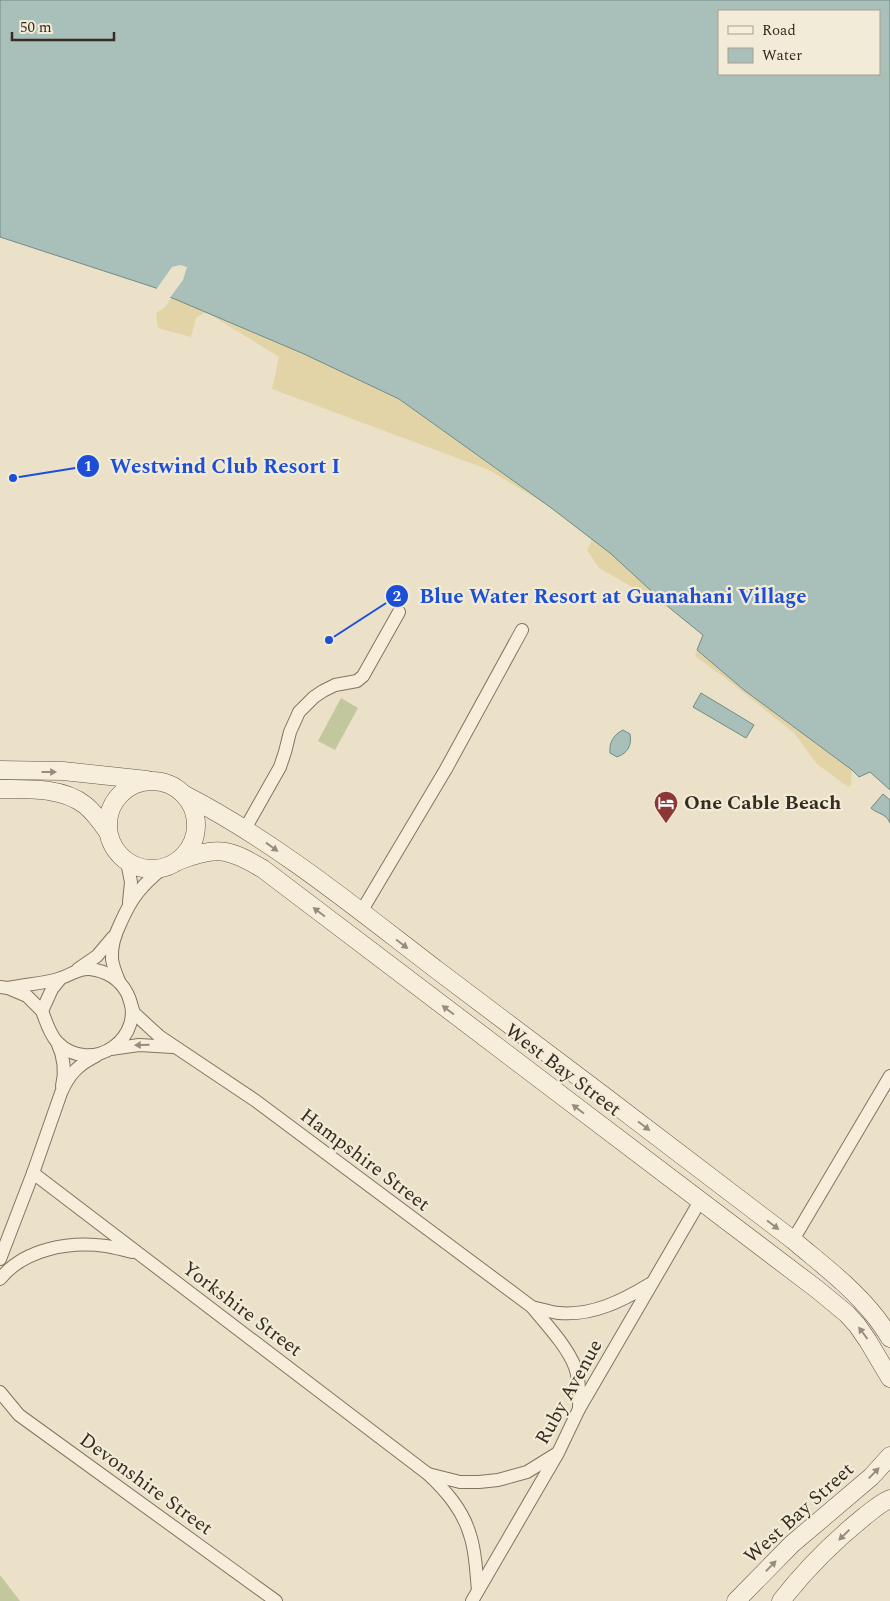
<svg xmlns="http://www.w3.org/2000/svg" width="890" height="1601" font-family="Spectral,serif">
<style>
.green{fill:#c2c79d}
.sand{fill:#e3d4a8}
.water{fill:#a9bfb9;stroke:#708c86;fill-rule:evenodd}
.pier{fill:#eae1c8}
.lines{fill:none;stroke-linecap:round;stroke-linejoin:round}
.street-casing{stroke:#84745f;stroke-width:14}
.secondary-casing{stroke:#665542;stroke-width:19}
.street{stroke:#f6eedb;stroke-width:12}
.secondary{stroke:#f6eedb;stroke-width:18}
.oneway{fill:#968d7e}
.labels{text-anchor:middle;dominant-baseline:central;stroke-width:4.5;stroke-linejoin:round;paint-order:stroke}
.poi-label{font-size:20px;font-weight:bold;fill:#362c21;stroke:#f2ebd7;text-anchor:start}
.street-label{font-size:20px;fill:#362c21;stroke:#f2ebd7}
.leader{fill:none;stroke:#1d4ed8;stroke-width:2}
.callout-dot{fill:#1d4ed8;stroke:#f2ebd7;stroke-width:2}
.mark-label{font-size:15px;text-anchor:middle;font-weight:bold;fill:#fff}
.callout-label{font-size:21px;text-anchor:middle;font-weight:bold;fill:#1d4ed8;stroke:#f2ebd7;stroke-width:4.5;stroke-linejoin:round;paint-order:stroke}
</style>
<rect width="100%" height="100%" fill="#eae1c8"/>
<!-- green -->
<g class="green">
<path d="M341,698l17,10 -23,42 -17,-9z"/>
<path d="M0,1575l20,26h-20z"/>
</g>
<!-- sand -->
<g class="sand">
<path d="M181,282l173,62 313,246 5,20 -73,-42 -12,-18 4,-7v-4l-41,-32 -61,-37 -217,-81 7,-32 -73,-45 -10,6 -5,19 -33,-9 -2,-15 9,-6z"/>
<path d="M703,635l149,135 -1,15 -3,2 -31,-23 -23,-31 -69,-55 -30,-22z"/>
</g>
<!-- water -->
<g class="water">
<path d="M0,0h890v790l-20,-18 -11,5 -7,-7 -108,-80 -47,-40 6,-15 -31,-25 -62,-57 -60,-46 -151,-108 -95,-45 -134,-57 -14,-9 -156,-51zM719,11h160v63h-160z"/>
<path d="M701,693l53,32 -8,13 -53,-31z"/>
<path d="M623,730l7,4c2,11 -2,19 -13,23l-7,-4c-1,-10 3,-18 13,-23z"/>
<path d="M883,794l7,6v23c-4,-10 -13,-9 -19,-15z"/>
</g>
<!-- pier -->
<path class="pier" d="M180,265l7,2 -4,13 -14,19 -14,-8 17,-24z"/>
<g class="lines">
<defs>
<g id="street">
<path d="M245,829l35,-62 5,-15 5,-20 9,-20 15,-15 9,-6 12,-6 22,-4 6,-5 36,-64"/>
<path d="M127,862l4,20 -2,20"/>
<path d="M361,912l85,-143 76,-139"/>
<path d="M78,969l19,-13 16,-19"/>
<path d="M119,981c-3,-7 -6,-14 -7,-22 -1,-13 3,-25 9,-37 11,-25 21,-37 42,-54"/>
<path d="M0,987l8,1c17,-4 36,-4 53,-10 10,-3 17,-10 29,-9 16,2 29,9 37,24 22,44 -36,84 -70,49 -8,-9 -11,-21 -15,-31l10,-22 9,-11"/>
<path d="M8,988l19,8 15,15"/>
<path d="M129,998l5,15 25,23 97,65 276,206c14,17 35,39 43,60 5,13 4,28 4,42"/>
<path d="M57,1042c7,15 9,28 5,44"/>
<path d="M111,1049l28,-4 34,2"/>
<path d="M33,1173l395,301c18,17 35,36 42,61 6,17 6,37 8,55"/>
<path d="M793,1240l97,-164"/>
<path d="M0,1259l33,-86 28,-80c8,-19 17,-28 35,-37"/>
<path d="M0,1279c24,-30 69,-38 106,-33 8,1 17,4 26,6"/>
<path d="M532,1307c9,2 18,5 27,6 33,3 63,-12 91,-29"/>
<path d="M0,1392l19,23 257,186"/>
<path d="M428,1474l32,8h19l19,-2 29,-8 29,-18"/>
<path d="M472,1601l86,-148 21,-44 121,-208"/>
</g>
<g id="secondary">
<path d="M0,770l63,1 84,9"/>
<circle cx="152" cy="825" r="44"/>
<path d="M0,789c27,0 62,-2 85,16 9,7 16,17 23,27"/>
<path d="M185,795c91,47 171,113 252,175 119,89 238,180 356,270 28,24 58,46 81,75 6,7 11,15 16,23"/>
<path d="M178,861c39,-15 50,-13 85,8l555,421 29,24 10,11 11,16 22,37"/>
<path d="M736,1601l56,-57 79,-67 19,-21"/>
<path d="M781,1601c24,-31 53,-60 84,-85 8,-6 15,-13 25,-17"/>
</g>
</defs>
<!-- street casing -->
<use href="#street" class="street-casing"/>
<!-- secondary casing -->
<use href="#secondary" class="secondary-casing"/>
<!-- street -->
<use href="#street" class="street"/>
<!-- secondary -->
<use href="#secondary" class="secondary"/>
</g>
<!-- one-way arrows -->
<defs><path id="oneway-solid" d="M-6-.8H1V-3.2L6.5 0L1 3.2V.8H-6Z" transform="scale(1.25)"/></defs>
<g class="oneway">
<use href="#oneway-solid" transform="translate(49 772)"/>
<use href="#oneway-solid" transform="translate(272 847) rotate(36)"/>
<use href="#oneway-solid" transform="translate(319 912) rotate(-143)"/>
<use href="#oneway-solid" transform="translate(402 944) rotate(37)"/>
<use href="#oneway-solid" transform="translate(448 1010) rotate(-143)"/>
<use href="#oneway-solid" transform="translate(142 1045) rotate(178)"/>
<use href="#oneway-solid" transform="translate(578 1109) rotate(-143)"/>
<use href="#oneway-solid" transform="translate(644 1126) rotate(37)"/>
<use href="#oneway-solid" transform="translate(773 1225) rotate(37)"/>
<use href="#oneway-solid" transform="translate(863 1333) rotate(-127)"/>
<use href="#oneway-solid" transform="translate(874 1473) rotate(-46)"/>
<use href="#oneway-solid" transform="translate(844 1535) rotate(136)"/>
<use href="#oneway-solid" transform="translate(771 1566) rotate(-46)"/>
</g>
<!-- icons -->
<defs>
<symbol id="hotel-pin" viewBox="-11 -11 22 30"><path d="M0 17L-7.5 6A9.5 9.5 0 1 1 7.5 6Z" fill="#8e3635" stroke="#f2ebd7"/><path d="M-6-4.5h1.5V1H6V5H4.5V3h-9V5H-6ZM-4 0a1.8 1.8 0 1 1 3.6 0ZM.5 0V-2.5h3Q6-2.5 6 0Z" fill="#fff"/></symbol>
</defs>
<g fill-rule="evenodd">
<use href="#hotel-pin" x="652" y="789" width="28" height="38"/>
</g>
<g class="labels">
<!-- poi labels -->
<g class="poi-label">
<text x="684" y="803">One Cable Beach</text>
</g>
<!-- street labels -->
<g class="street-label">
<text transform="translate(563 1070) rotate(37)">West Bay Street</text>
<text transform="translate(365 1160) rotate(37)">Hampshire Street</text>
<text transform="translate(242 1309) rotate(37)">Yorkshire Street</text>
<text transform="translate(569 1392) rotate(-61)">Ruby Avenue</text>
<text transform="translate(146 1484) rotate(36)">Devonshire Street</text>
<text transform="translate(799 1513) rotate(-42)">West Bay Street</text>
</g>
</g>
<!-- callouts -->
<path class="leader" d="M13 478L88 466M329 640L397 596"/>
<g class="callout-dot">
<circle cx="13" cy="478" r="5"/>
<circle cx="329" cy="640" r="5"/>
<circle cx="88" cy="466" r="12"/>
<circle cx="397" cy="596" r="12"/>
</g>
<g class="mark-label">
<text x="88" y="471">1</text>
<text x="397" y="601">2</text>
</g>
<g class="callout-label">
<text x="225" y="473">Westwind Club Resort I</text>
<text x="613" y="603">Blue Water Resort at Guanahani Village</text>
</g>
<!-- legend -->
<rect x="718" y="10" width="162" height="65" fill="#f2ebd7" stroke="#a79f8e"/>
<rect x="728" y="26" width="25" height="8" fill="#f6eedb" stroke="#a79f8e"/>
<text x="762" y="35" font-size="15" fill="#362c21">Road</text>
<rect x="728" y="48" width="25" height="15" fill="#a9bfb9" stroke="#a79f8e"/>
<text x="762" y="60" font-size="15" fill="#362c21">Water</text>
<!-- scale -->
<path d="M12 32v8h102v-8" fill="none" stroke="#362c21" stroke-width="2.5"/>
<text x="20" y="32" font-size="15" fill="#362c21" stroke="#f2ebd7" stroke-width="4" paint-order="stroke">50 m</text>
</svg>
